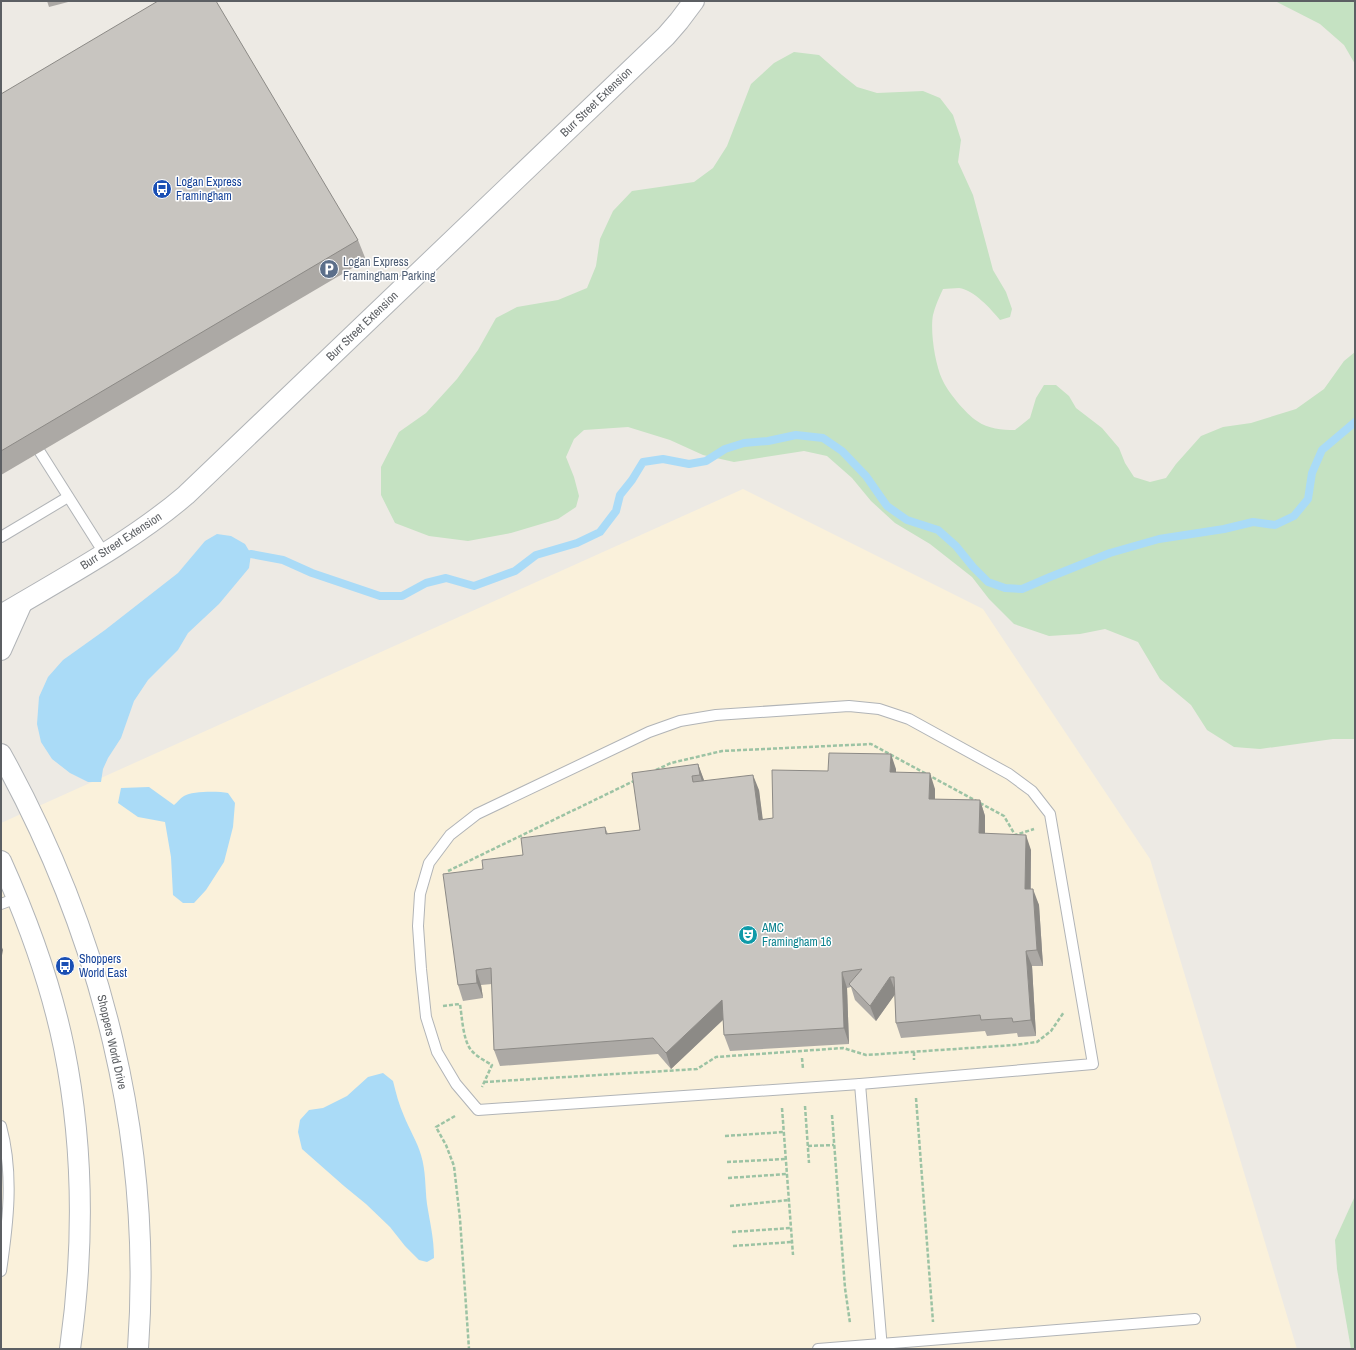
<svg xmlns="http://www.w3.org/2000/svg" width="1356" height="1350" font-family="'Archivo Narrow',sans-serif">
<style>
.commercial{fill:#faf1db}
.green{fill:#c5e2c2}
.water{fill:#aadbf7}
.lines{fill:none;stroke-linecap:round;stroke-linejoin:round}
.stream{stroke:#aadbf7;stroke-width:8}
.service-casing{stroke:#b1b4b7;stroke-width:12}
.minor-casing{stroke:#b1b4b7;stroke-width:22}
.path{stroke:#9cc3a4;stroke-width:2.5;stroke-dasharray:4 2;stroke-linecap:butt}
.service{stroke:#fff;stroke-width:10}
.minor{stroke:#fff;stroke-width:20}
.wall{fill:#aca9a5}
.shaded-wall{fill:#8c8a86}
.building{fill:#c8c5c0;stroke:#8c8a86}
.labels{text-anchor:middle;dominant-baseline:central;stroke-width:3;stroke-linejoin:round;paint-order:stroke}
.street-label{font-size:12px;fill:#5c5f63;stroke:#fff}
.transit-label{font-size:12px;fill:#164399;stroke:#fff;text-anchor:start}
.service-label{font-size:12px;fill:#4e5e75;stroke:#fff;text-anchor:start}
.culture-label{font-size:12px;fill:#0d838f;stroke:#fff;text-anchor:start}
</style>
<rect width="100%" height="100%" fill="#edeae4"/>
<!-- commercial -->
<path class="commercial" d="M743,489l240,120 167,250 147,490h-1296v-526z"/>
<!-- green -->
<g class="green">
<path d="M1275,1h80v63l-11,-19 -24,-21z"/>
<path d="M794,52l25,3 23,20 15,12 20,6 46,-2 17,7 13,17 8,25 -3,22 15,33 20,75 13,22 6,17 -2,8 -10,3c-9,-11 -26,-30 -41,-32 -5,0 -11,1 -16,1 -4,9 -8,17 -10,26 -3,16 2,49 9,64 5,12 24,35 35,42 11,8 25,9 38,9l15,-12 6,-20 8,-13h12l13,11 7,12 26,20 17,20 6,15 9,14 16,5 16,-4 10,-14 25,-28 22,-9 28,-4 45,-14 28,-20 20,-28 11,-9v387h-22l-73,10 -26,-2 -27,-17 -16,-25 -31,-26 -22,-37 -33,-13 -25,5 -31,2 -35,-12 -25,-25 -17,-22 -42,-33 -35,-21 -24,-22 -19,-23 -25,-22 -23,-5 -70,11 -31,-7 -33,-15 -42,-13 -44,3 -10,9 -8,18 8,20 5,19 -3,11 -18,12 -47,14 -43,8 -39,-5 -34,-13 -14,-28v-28l18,-35 27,-19 31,-34 21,-29 18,-32 21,-11 41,-7 29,-12 9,-22 4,-27 13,-28 19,-20 62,-9 19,-14 14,-22 24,-62 23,-21z"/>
<path d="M1355,1196v153h-4l-14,-80 -2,-29z"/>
</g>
<!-- water -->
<g class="water">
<path d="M217,534l14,2 14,8 6,10 -2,14 -30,36 -31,29 -10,17 -30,30 -14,21 -13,37 -13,20 -5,11 -2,13h-13l-18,-9 -18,-14 -11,-17 -4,-18 2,-27 9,-20 15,-17 42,-30 73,-57 27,-32z"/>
<path d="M149,787l25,18c3,-2 6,-7 10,-9 8,-5 34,-5 44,-3l7,10 -2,24 -9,35 -18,28 -12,13h-11l-10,-8 -2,-38 -6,-35 -27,-5 -20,-14 3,-15z"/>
<path d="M383,1073l10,8c3,12 6,24 11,35 5,13 13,25 17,39 5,16 4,33 6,49 3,19 7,34 7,54l-7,4 -8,-2 -14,-14 -15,-19 -24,-23 -22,-18 -42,-37 -4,-17 2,-12 9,-10 14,-2 24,-12 21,-19z"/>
</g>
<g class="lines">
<!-- stream -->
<path class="stream" d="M251,554l32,6 29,13 68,23h22l24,-13 20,-5 28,8 41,-15 21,-16 41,-12 23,-11 16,-21 4,-16 12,-15 11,-18 20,-3 26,5 17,-3 19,-12 19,-6 24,-2 28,-6 27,3 19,13 24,25 21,30 20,14 31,10 18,16 17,21 15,15 17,6 17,1 28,-12 60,-24 49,-14 65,-10 29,-7 22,3 19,-9 14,-17 4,-26 10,-23 33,-28"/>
<defs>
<g id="service">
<path d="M40,452l64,101"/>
<path d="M1,537l67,-40"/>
<path d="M849,706l30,3 30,10 100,55 23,17 18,23 43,250 -233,20 -382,26 -22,-26 -19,-32 -11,-35 -5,-48 -3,-43 2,-32 9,-31 21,-28 27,-21 172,-82 31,-11 36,-6z"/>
<path d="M1,904l16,-6"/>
<path d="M860,1084l22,265"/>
<path d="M1,1126c13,48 7,97 0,145"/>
<path d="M818,1349l377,-30"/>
</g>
<g id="minor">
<path d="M1,615c62,-37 130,-73 185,-120l480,-459 13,-15 15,-20"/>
<path d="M1,650l21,-47"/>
<path d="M1,754c101,182 152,387 137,595"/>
<path d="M1,861c27,60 50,123 63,187 20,99 20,201 6,301"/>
</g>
</defs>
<!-- service casing -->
<use href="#service" class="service-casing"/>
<!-- minor casing -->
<use href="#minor" class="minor-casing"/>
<!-- path -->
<g class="path">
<path d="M656,770l15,-7 51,-12 149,-7 133,72 11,19 19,-6"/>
<path d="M448,871l188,-91"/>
<path d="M443,1006l17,-2c2,13 3,36 11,46 5,6 14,11 21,15l-10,22"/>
<path d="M914,1052v8"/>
<path d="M802,1058l1,11"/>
<path d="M484,1082l213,-13 19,-12 127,-9 23,7 148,-10 23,-3 14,-11 13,-19"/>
<path d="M916,1098l17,224"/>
<path d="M805,1106l4,57"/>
<path d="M782,1108l11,147"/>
<path d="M832,1115l13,173 5,35"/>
<path d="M455,1116l-19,11 10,18 8,21 6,53 9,130"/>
<path d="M725,1136l59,-4"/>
<path d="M808,1146l26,-1"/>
<path d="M727,1162l59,-3"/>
<path d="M728,1178l59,-4"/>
<path d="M730,1206l59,-6"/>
<path d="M732,1232l59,-4"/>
<path d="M733,1246l59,-4"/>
</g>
<!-- service -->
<use href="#service" class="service"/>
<!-- minor -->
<use href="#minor" class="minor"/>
</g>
<!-- wall -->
<g class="wall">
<path d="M47,1h25l-23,6z"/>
<path d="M1,94l357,146 8,20 -365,215z"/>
<path d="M698,764l6,17 55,9 3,30 11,-2 55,-47 68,-2v3l39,17v10l45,1 5,16v18l46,16v39l8,16 4,61h-11l4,70 -18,1 -1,-4 -30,3 -2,-5 -84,7 -5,-15 -1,-29 -19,27 -21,-21 -4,-13 -4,1 2,56 -119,7 -6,-16 -1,-15 -52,49 -13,-15 -158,12 -6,-16 -2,-66 -11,1 2,13 -20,3 -5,-16 25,-116 122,-42 3,7 32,-4z"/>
</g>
<!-- shaded-wall -->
<g class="shaded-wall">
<path d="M891,754l5,15v19l-6,-16z"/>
<path d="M698,764l6,16 1,11 -5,-16z"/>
<path d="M930,773l5,16v26l-6,-16z"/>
<path d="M753,775l6,15 6,46 -6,-16z"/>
<path d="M980,800l5,16v33l-6,-16z"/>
<path d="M1026,835l5,15 -1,54 -5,-15z"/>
<path d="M1033,889l6,16 4,61 -6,-16z"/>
<path d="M1,945l2,5 -2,11z"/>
<path d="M1026,951l6,15 4,70 -5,-16z"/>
<path d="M476,970l5,15 2,13 -6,-15z"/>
<path d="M842,972l5,16 2,56 -5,-16z"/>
<path d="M890,977l6,16 -20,28 -6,-15z"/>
<path d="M722,1000l6,15 -57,54 -5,-16z"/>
</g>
<!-- building -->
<g class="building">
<path d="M158,1h58l142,239 -357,211v-357z"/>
<path d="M829,753l62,1 -1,18 40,1 -1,26 51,1 -1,33 47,2 -1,54h8l4,61 -11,1 5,69 -18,2 -1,-4 -31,2 -1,-5 -84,8 -2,-46h-4l-20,29 -21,-22 13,-15 -20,3 2,56 -120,7 -2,-35 -56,53 -13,-15 -159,12 -3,-82 -15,2 1,13 -19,2 -15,-111 40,-5 -1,-9 41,-5 -2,-17 84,-11 1,7 34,-4 -8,-57 66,-9 2,11 -8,1 1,6 60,-7 6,45 14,-2 -1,-48 56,1z"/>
</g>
<!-- icons -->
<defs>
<symbol id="bus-disc" viewBox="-11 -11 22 22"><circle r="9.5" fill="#1a4fb4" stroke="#fff"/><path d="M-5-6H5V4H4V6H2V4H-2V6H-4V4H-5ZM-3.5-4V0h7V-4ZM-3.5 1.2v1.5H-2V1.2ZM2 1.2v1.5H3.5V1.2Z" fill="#fff"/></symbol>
<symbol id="parking-disc" viewBox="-11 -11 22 22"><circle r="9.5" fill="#5c6f8a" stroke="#fff"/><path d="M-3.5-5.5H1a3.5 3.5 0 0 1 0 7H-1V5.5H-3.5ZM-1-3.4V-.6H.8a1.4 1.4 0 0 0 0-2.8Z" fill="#fff"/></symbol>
<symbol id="theatre-disc" viewBox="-11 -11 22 22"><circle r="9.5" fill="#0f9aa8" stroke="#fff"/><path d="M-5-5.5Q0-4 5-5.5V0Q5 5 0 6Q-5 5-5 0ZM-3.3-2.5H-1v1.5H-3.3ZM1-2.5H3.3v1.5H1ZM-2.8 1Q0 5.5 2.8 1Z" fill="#fff"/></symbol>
</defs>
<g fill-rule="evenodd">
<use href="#bus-disc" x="151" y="178" width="22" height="22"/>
<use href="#parking-disc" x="318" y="258" width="22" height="22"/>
<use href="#theatre-disc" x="737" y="924" width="22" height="22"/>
<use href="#bus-disc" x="54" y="955" width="22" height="22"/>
</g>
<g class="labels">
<!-- street labels -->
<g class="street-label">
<text transform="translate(596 102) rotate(-44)">Burr Street Extension</text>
<text transform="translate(362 326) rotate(-44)">Burr Street Extension</text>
<text transform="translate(121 541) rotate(-33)">Burr Street Extension</text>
<text transform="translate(112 1042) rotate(77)">Shoppers World Drive</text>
</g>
<!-- transit labels -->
<g class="transit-label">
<text x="176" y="182">Logan Express<tspan x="176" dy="14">Framingham</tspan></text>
<text x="79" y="959">Shoppers<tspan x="79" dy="14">World East</tspan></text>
</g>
<!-- service labels -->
<g class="service-label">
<text x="343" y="262">Logan Express<tspan x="343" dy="14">Framingham Parking</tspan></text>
</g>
<!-- culture labels -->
<g class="culture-label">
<text x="762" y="928">AMC<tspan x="762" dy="14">Framingham 16</tspan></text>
</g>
</g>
<!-- border -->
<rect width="1356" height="1350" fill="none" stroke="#5c5f63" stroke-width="4"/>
</svg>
